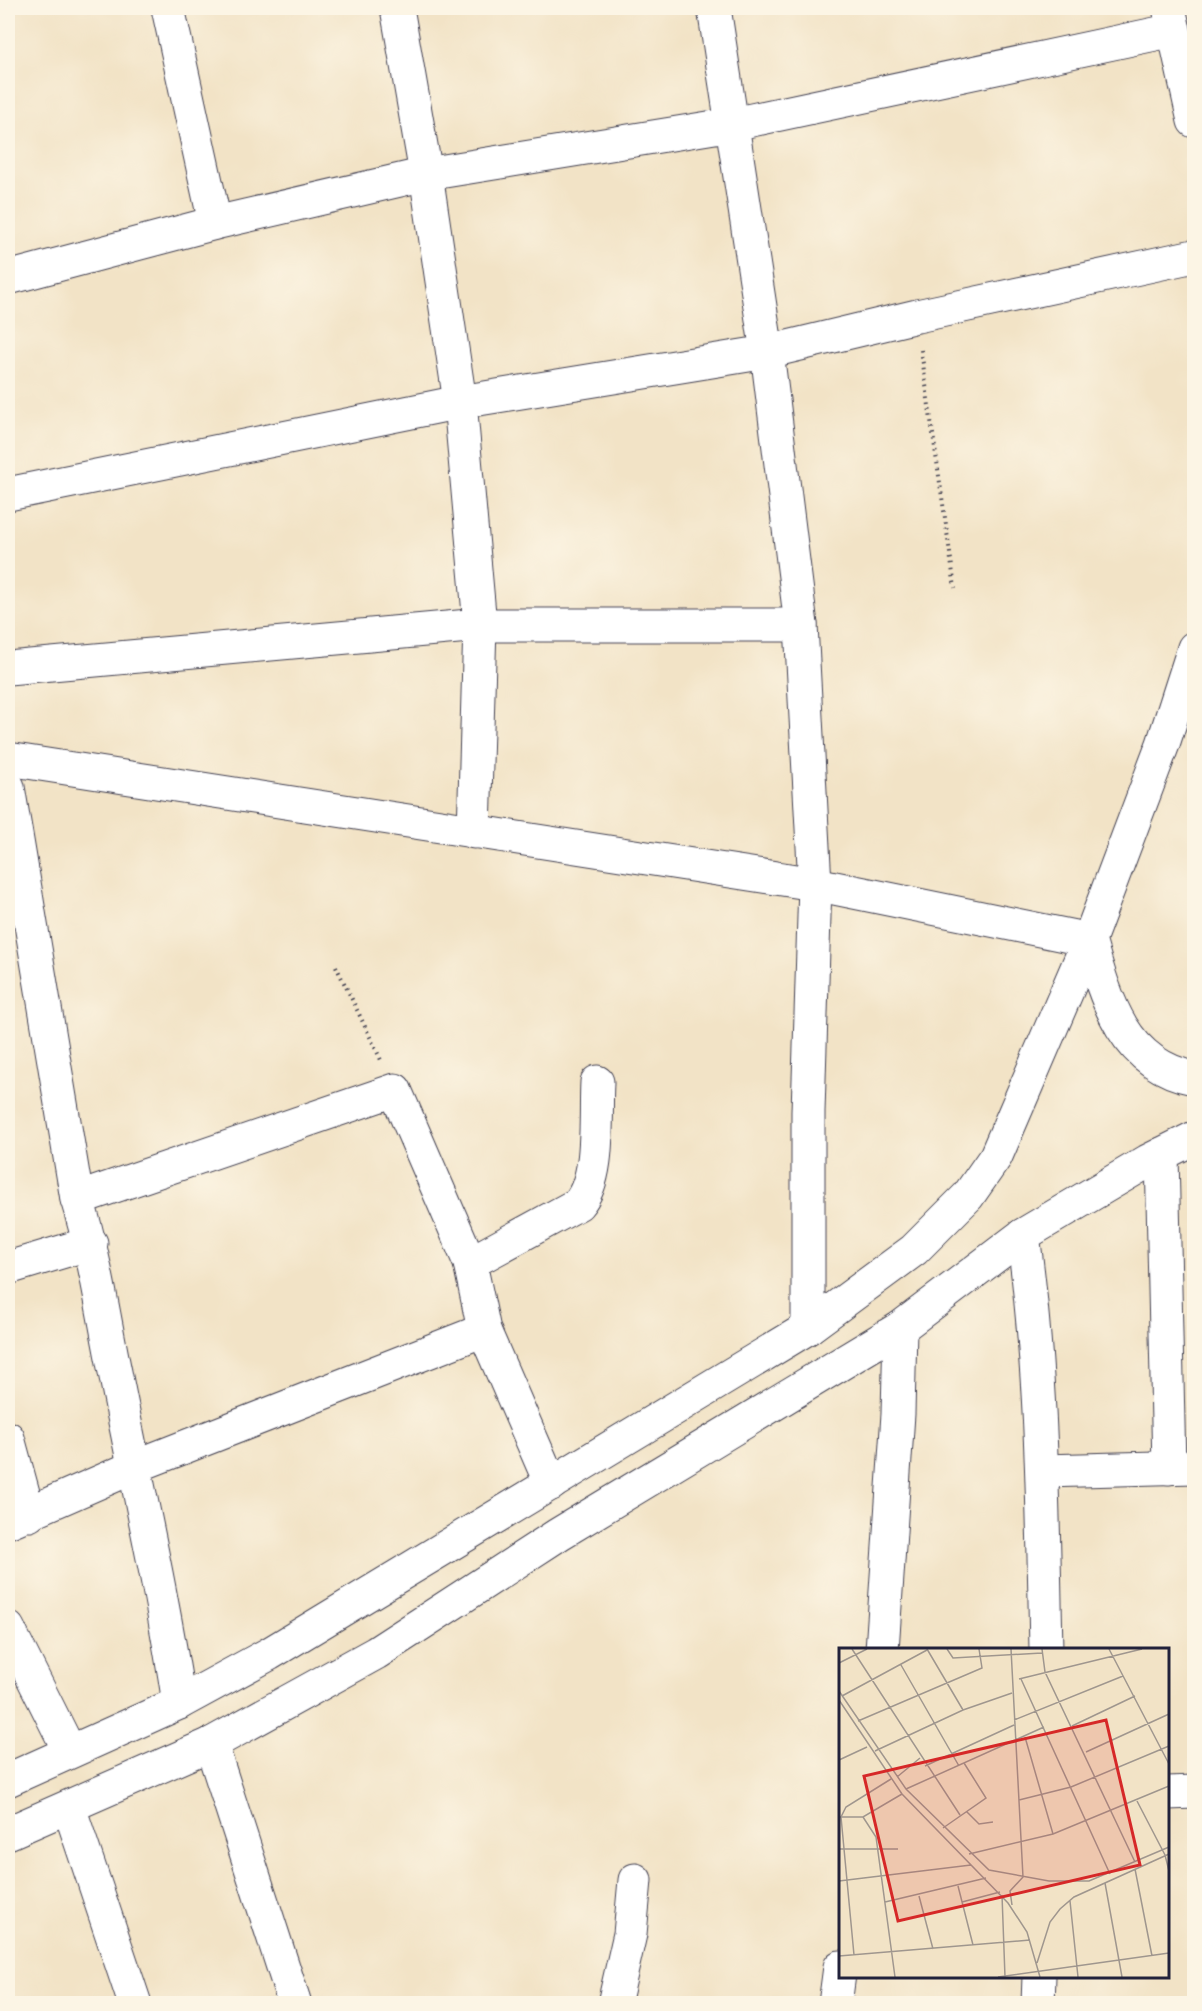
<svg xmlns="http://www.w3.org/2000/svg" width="1202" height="2011" font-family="Caveat,sans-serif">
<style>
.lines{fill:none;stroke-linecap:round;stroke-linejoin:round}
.minor-casing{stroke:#413f50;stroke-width:35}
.path{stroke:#413f50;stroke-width:4;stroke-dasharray:1.5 4.5;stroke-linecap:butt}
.minor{stroke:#fff;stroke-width:33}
.inset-road{fill:none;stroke:#9f968e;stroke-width:1.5}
.view{fill:#d62828;fill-opacity:0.15;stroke:#d62828;stroke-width:3}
.inset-edge{fill:none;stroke:#22223b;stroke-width:3}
</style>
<rect width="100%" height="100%" fill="#fcf5e5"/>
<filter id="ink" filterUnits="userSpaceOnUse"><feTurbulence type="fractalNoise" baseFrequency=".0167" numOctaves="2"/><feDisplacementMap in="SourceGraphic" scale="12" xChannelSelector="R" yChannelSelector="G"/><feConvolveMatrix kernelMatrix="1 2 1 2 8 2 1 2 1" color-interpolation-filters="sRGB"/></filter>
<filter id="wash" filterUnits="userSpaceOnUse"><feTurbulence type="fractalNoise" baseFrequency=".008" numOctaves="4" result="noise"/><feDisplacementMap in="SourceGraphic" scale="24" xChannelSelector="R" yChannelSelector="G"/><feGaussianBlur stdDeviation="1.35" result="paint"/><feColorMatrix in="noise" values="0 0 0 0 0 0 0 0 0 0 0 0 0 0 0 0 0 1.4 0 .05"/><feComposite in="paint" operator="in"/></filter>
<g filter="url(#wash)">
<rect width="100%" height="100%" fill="#f2e3c6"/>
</g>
<g filter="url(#ink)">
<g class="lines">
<defs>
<g id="minor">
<path d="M168,8l47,215"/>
<path d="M397,8l29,166 34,228 20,223 -6,207"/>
<path d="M714,8l53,344 34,273 14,259 -7,228v216"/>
<path d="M1169,8l25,113"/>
<path d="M8,278l207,-55 211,-49 307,-50 441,-94"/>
<path d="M8,494l452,-92 307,-50 150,-36 277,-60"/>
<path d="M8,668l472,-43h321"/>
<path d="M8,759l807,125 274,56c17,60 35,125 105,138"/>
<path d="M8,787l69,412c18,57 26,115 38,173 22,112 47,219 64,331"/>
<path d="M1162,1154l7,314"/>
<path d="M77,1199l318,-109 75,173 14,67 67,154"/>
<path d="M1023,1235c19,138 20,276 23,415"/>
<path d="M470,1263l108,-59c23,-26 17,-87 19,-122"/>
<path d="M8,1268l83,-25"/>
<path d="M8,1438l21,77"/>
<path d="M1043,1471l151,-4"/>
<path d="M8,1522l128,-56 348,-136"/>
<path d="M8,1628l61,122"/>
<path d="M882,1650l16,-236 2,-86"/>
<path d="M211,1744l84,260"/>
<path d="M8,1780l171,-77 90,-49 539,-326 106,-78 54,-54 28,-40 93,-216 74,-196 31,-96"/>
<path d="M1168,1793l26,-1"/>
<path d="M69,1807l66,197"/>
<path d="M8,1833l203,-89 165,-91 183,-119 341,-206 123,-93 125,-74 46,-23"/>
<path d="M614,2004l16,-70 5,-54"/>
<path d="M835,2004l5,-37"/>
<path d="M1038,2004l1,-28"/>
</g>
</defs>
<!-- minor casing -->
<use href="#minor" class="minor-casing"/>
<!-- path -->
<g class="path">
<path d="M921,350l34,238"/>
<path d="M336,966l45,94"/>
</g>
<!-- minor -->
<use href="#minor" class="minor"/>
</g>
</g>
<!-- overview -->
<g transform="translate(839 1648)">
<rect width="330" height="330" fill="#f2e3c6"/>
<path class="inset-road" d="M13,1l108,166M88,1l36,61M108,1l6,9 89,-5M172,1l12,228 -13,14 2,14M203,1l3,23 90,190M270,1l60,115M0,15l28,-14M62,17l58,101M180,31l123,-30M182,31l89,195M0,43l67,98 83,81 60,11h40l80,-34M3,48l85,-46M0,52l63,94 106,109 19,29 13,45M175,72l109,-44M19,73l124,-53 -3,-19M233,78l63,-30M186,89l28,97M36,103l88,-41 49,-17M247,104l83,-38M0,112l28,-13M86,118l89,-41M58,129l23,-19M67,141l138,-62M180,152l52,-13 98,-41M298,153l28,54 4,16M128,164l12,12 14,-2M1,169h23l39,-23M24,169l13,20 19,140M104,180l43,-30 -22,-35M0,201h59M130,206l84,-20 116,-48M296,221l17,87M0,233l132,-16M266,235l17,94M119,238l15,59M163,247l3,82M80,248l14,53M231,253l8,76M46,254l101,-24M123,254l38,-10M15,307l-13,-138 5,-10 45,-28M0,308l191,-16M198,315l13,-41 10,-13 14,-12 95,-43M159,329l171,-24"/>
<path class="view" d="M267,72l34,145 -242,56 -34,-145z"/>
<rect width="330" height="330" class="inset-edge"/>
</g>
<!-- margin -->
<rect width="1202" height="2011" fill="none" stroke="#fcf5e5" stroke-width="30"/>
</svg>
